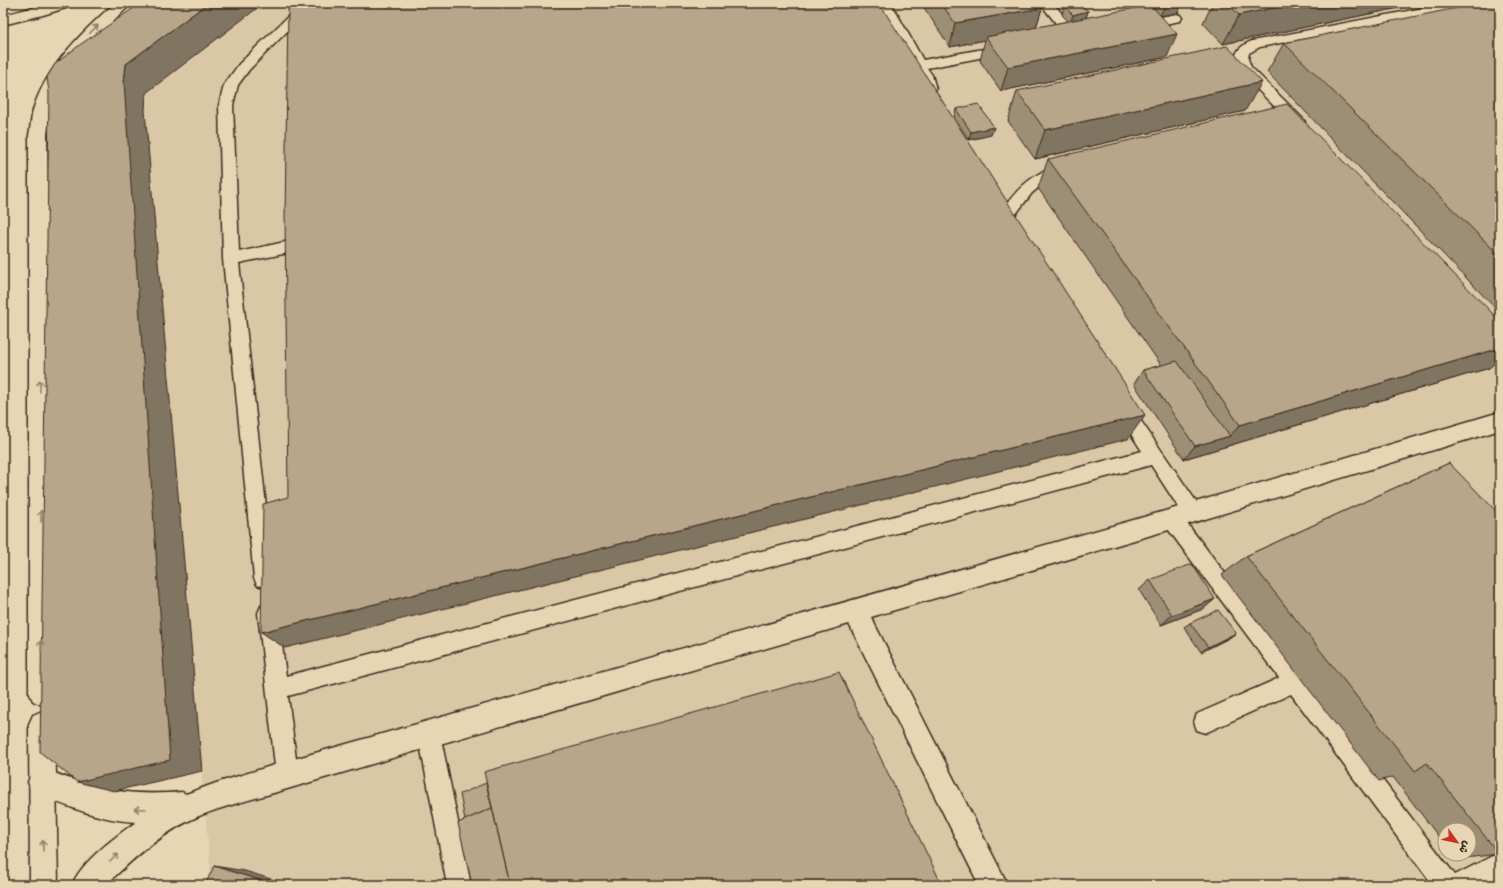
<svg xmlns="http://www.w3.org/2000/svg" width="1503" height="888" font-family="'Indie Flower','Playpen Sans Arabic',sans-serif">
<style>
.built{fill:#d9c7a6;fill-rule:evenodd}
.lines{fill:none;stroke-linecap:round;stroke-linejoin:round}
.service-casing{stroke:#3b2a1e;stroke-width:3}
.minor-casing{stroke:#3b2a1e;stroke-width:3}
.primary-casing{stroke:#3b2a1e;stroke-width:3}
.motorway-casing{stroke:#3b2a1e;stroke-width:3}
.service{fill:#e8d5b3;fill-rule:evenodd}
.minor{fill:#e8d5b3;fill-rule:evenodd}
.primary{fill:#e8d5b3;fill-rule:evenodd}
.motorway{fill:#e8d5b3;fill-rule:evenodd}
.wall{fill:#9d8f76;stroke:#3b2a1e}
.shaded-wall{fill:#807460;stroke:#3b2a1e}
.building{fill:#b7a689;stroke:#3b2a1e}
.oneway{stroke:#928068}
</style>
<rect width="100%" height="100%" fill="#e8d5b3"/>
<filter id="ink" filterUnits="userSpaceOnUse"><feTurbulence type="fractalNoise" baseFrequency=".025" numOctaves="2"/><feDisplacementMap in="SourceGraphic" scale="8" xChannelSelector="R" yChannelSelector="G"/><feConvolveMatrix kernelMatrix="1 2 1 2 8 2 1 2 1" color-interpolation-filters="sRGB"/></filter>
<g filter="url(#ink)">
<!-- built -->
<path class="built" d="M201,3h1299v882h-1288l-73,-785zM1445,830h24v24h-24z"/>
<g class="lines">
<defs>
<g id="service">
<path d="M302,3h13l-66,67 -11,15 -5,20 6,147 64,-14 5,2 3,4 -3,4 -5,2 -64,13 35,315 -3,7 -7,2 -7,-2 -3,-7 -31,-319 -4,-154 5,-20 15,-21z"/>
<path d="M879,3h12l32,57 82,-15 5,1 1,3 -1,3 -5,1 -78,15 5,7 4,14 -2,3 -5,1 -5,-1 -6,-17z"/>
<path d="M1040,3h13l26,31 1,3 -1,3h-10z"/>
<path d="M1449,3h25l-2,3 -4,1 -208,40 -11,6 -1,6 3,8 52,52 2,3 -2,3 -5,2 -5,-2 -53,-53c-10,-15 -3,-25 12,-31z"/>
<path d="M1176,14l4,1 2,3 -2,3 -40,8 -4,-1 -2,-3 2,-3z"/>
<path d="M1064,163l5,1 2,4 -2,4 -21,8 -16,13 -27,35 -5,1 -5,-1 -3,-4 3,-4c19,-28 35,-47 69,-57z"/>
<path d="M1122,400l6,2 72,105 2,6 -2,6 -7,2 -7,-2 -35,-54 -863,231 10,79 -3,8 -8,3 -8,-3 -3,-8 -18,-162 3,-7 7,-3 7,3 3,7 8,63 856,-225 -29,-44 3,-5z"/>
<path d="M1172,510l7,3 276,362 45,-23v25l-16,8h-51l-142,-191 -86,39 -8,-3 -3,-8 3,-8 82,-36 -114,-153 -2,-6 2,-6z"/>
<path d="M429,723l8,3 3,8 31,151h-24l-29,-151 3,-8z"/>
</g>
<path id="minor" d="M1500,412v18l-328,99 -301,88 137,268h-29l-130,-261 -562,165c-29,9 -60,16 -88,27 -35,15 -66,42 -93,69h-34c10,-24 43,-48 64,-63 -37,-2 -70,-16 -104,-30l-4,-10 4,-10 10,-4c52,21 84,29 140,24l4,2 30,-11 71,-22 885,-252z"/>
<path id="primary" d="M9,3h26l-3,3 -29,8v-10z"/>
<g id="motorway">
<path d="M51,3h24l-3,3 -29,9 -40,10v-10z"/>
<path d="M115,3h17l-39,38 -30,38 -13,29 -3,27 8,557 -4,9 -9,4 -9,-4 -4,-9v-557c2,-9 2,-19 5,-28 13,-41 49,-76 81,-104z"/>
<path d="M42,711l9,4 4,9 3,161h-28l-1,-161 4,-9z"/>
</g>
</defs>
<!-- service casing -->
<use href="#service" class="service-casing"/>
<!-- minor casing -->
<use href="#minor" class="minor-casing"/>
<!-- primary casing -->
<use href="#primary" class="primary-casing"/>
<!-- motorway casing -->
<use href="#motorway" class="motorway-casing"/>
<!-- service -->
<use href="#service" class="service"/>
<!-- minor -->
<use href="#minor" class="minor"/>
<!-- primary -->
<use href="#primary" class="primary"/>
<!-- motorway -->
<use href="#motorway" class="motorway"/>
</g>
<!-- wall -->
<g class="wall">
<path d="M921,3h117l4,5 -6,20 32,-7 -6,-6 2,-9 24,5 -2,7 65,-12 -3,-3h34l-4,10 -17,3 6,41 -166,34 -21,-30 5,-21 -35,7z"/>
<path d="M1213,3h210l-200,41 -20,-21z"/>
<path d="M1500,3v310l-233,-241 17,-29z"/>
<path d="M1017,91l228,20 -210,48 -27,-38z"/>
<path d="M956,109l38,18 -3,8 -22,5 -15,-23z"/>
<path d="M1048,159l441,209 -305,91 -50,-75 9,-14 18,-5 -123,-177z"/>
<path d="M1449,463l50,391 -43,5 -4,-5h17v-24h-24v15l-52,-68 -14,4 -157,-206 24,-19z"/>
<path d="M1150,580l65,19 -12,10 -42,16 -22,-35z"/>
<path d="M1190,623l46,10 -7,5 -28,14 -17,-25z"/>
</g>
<!-- shaded-wall -->
<g class="shaded-wall">
<path d="M208,3h56l-118,90 -1,18 57,660 -88,20 -37,-9 47,-700 2,-18z"/>
<path d="M1166,3h16l-4,10 -18,3z"/>
<path d="M1297,3h126l-200,41 16,-29z"/>
<path d="M1042,8l-7,23 -49,6 -1,3 -35,7 5,-24z"/>
<path d="M1088,11l-3,9 -15,3 3,-8z"/>
<path d="M1177,34l-10,23 -166,34 7,-24z"/>
<path d="M1262,82l-17,29 -210,48 10,-29z"/>
<path d="M994,127l-3,8 -22,5 2,-8z"/>
<path d="M1500,348v11l-11,9 -305,91 11,-13 35,-10 10,-11z"/>
<path d="M1145,415l-17,24 -843,209 -24,-16z"/>
<path d="M1215,599l-12,10 -42,16 11,-10z"/>
<path d="M1236,633l-7,5 -28,14 7,-5z"/>
<path d="M214,866l31,5 45,14h-15z"/>
</g>
<!-- building -->
<g class="building">
<path d="M141,3h67l-82,61 -2,18 46,678 -93,22 -37,-30 9,-659 -2,-16 8,-13 26,-20z"/>
<path d="M295,3h584l266,412 -884,217 2,-128 25,-7 -3,-281 3,-207z"/>
<path d="M941,3h97l4,5 -87,15z"/>
<path d="M1079,3h1l8,8 -15,4 -9,-9z"/>
<path d="M1227,3h70l-58,12z"/>
<path d="M1481,3h19v253l-216,-213z"/>
<path d="M1151,5l26,29 -169,33 -22,-30z"/>
<path d="M1227,46l35,36 -217,48 -28,-39z"/>
<path d="M978,104l16,23 -23,5 -15,-23z"/>
<path d="M1287,104l213,217v27l-260,77 -192,-266z"/>
<path d="M1177,361l53,75 -35,10 -52,-76z"/>
<path d="M1449,463l51,52v339h-1l-72,-91 -12,8 -169,-215z"/>
<path d="M1500,509v6l-4,-4z"/>
<path d="M1192,564l23,35 -43,16 -22,-35z"/>
<path d="M1218,610l18,23 -28,14 -18,-24z"/>
<path d="M839,672l103,213h-432l-26,-113z"/>
<path d="M486,783l6,25 -27,12 -5,-26z"/>
<path d="M492,808l18,77h-38l-14,-62z"/>
<path d="M214,866l61,19h-70z"/>
</g>
<!-- one-way arrows -->
<defs><path id="oneway-shaft" d="M-6 0H5M1.5-3L5.5 0L1.5 3" fill="none" stroke-width="1.6" stroke-linecap="round" stroke-linejoin="round"/></defs>
<g class="oneway">
<use href="#oneway-shaft" transform="translate(94 29) rotate(-46)"/>
<use href="#oneway-shaft" transform="translate(40 386) rotate(-90)"/>
<use href="#oneway-shaft" transform="translate(41 516) rotate(-90)"/>
<use href="#oneway-shaft" transform="translate(41 646) rotate(-90)"/>
<use href="#oneway-shaft" transform="translate(140 809) rotate(-180)"/>
<use href="#oneway-shaft" transform="translate(43 846) rotate(-91)"/>
<use href="#oneway-shaft" transform="translate(114 858) rotate(-42)"/>
</g>
</g>
<!-- margin -->
<rect width="1503" height="888" fill="none" stroke="#e8d5b3" stroke-width="16"/>
<rect x="8" y="8" width="1487" height="872" fill="none" stroke="#3b2a1e" stroke-width="1.5" filter="url(#ink)"/>
<!-- north arrow -->
<g transform="translate(1457 842) rotate(123)"><circle r="19" fill="#e8d5b3" stroke="#a39177"/>
<path d="M0-3L7 15L0 10L-7 15Z" fill="#c8321e"/>
<text y="-6" font-size="11" font-weight="bold" text-anchor="middle" fill="#3b2a1e">ش</text>
</g>
</svg>
